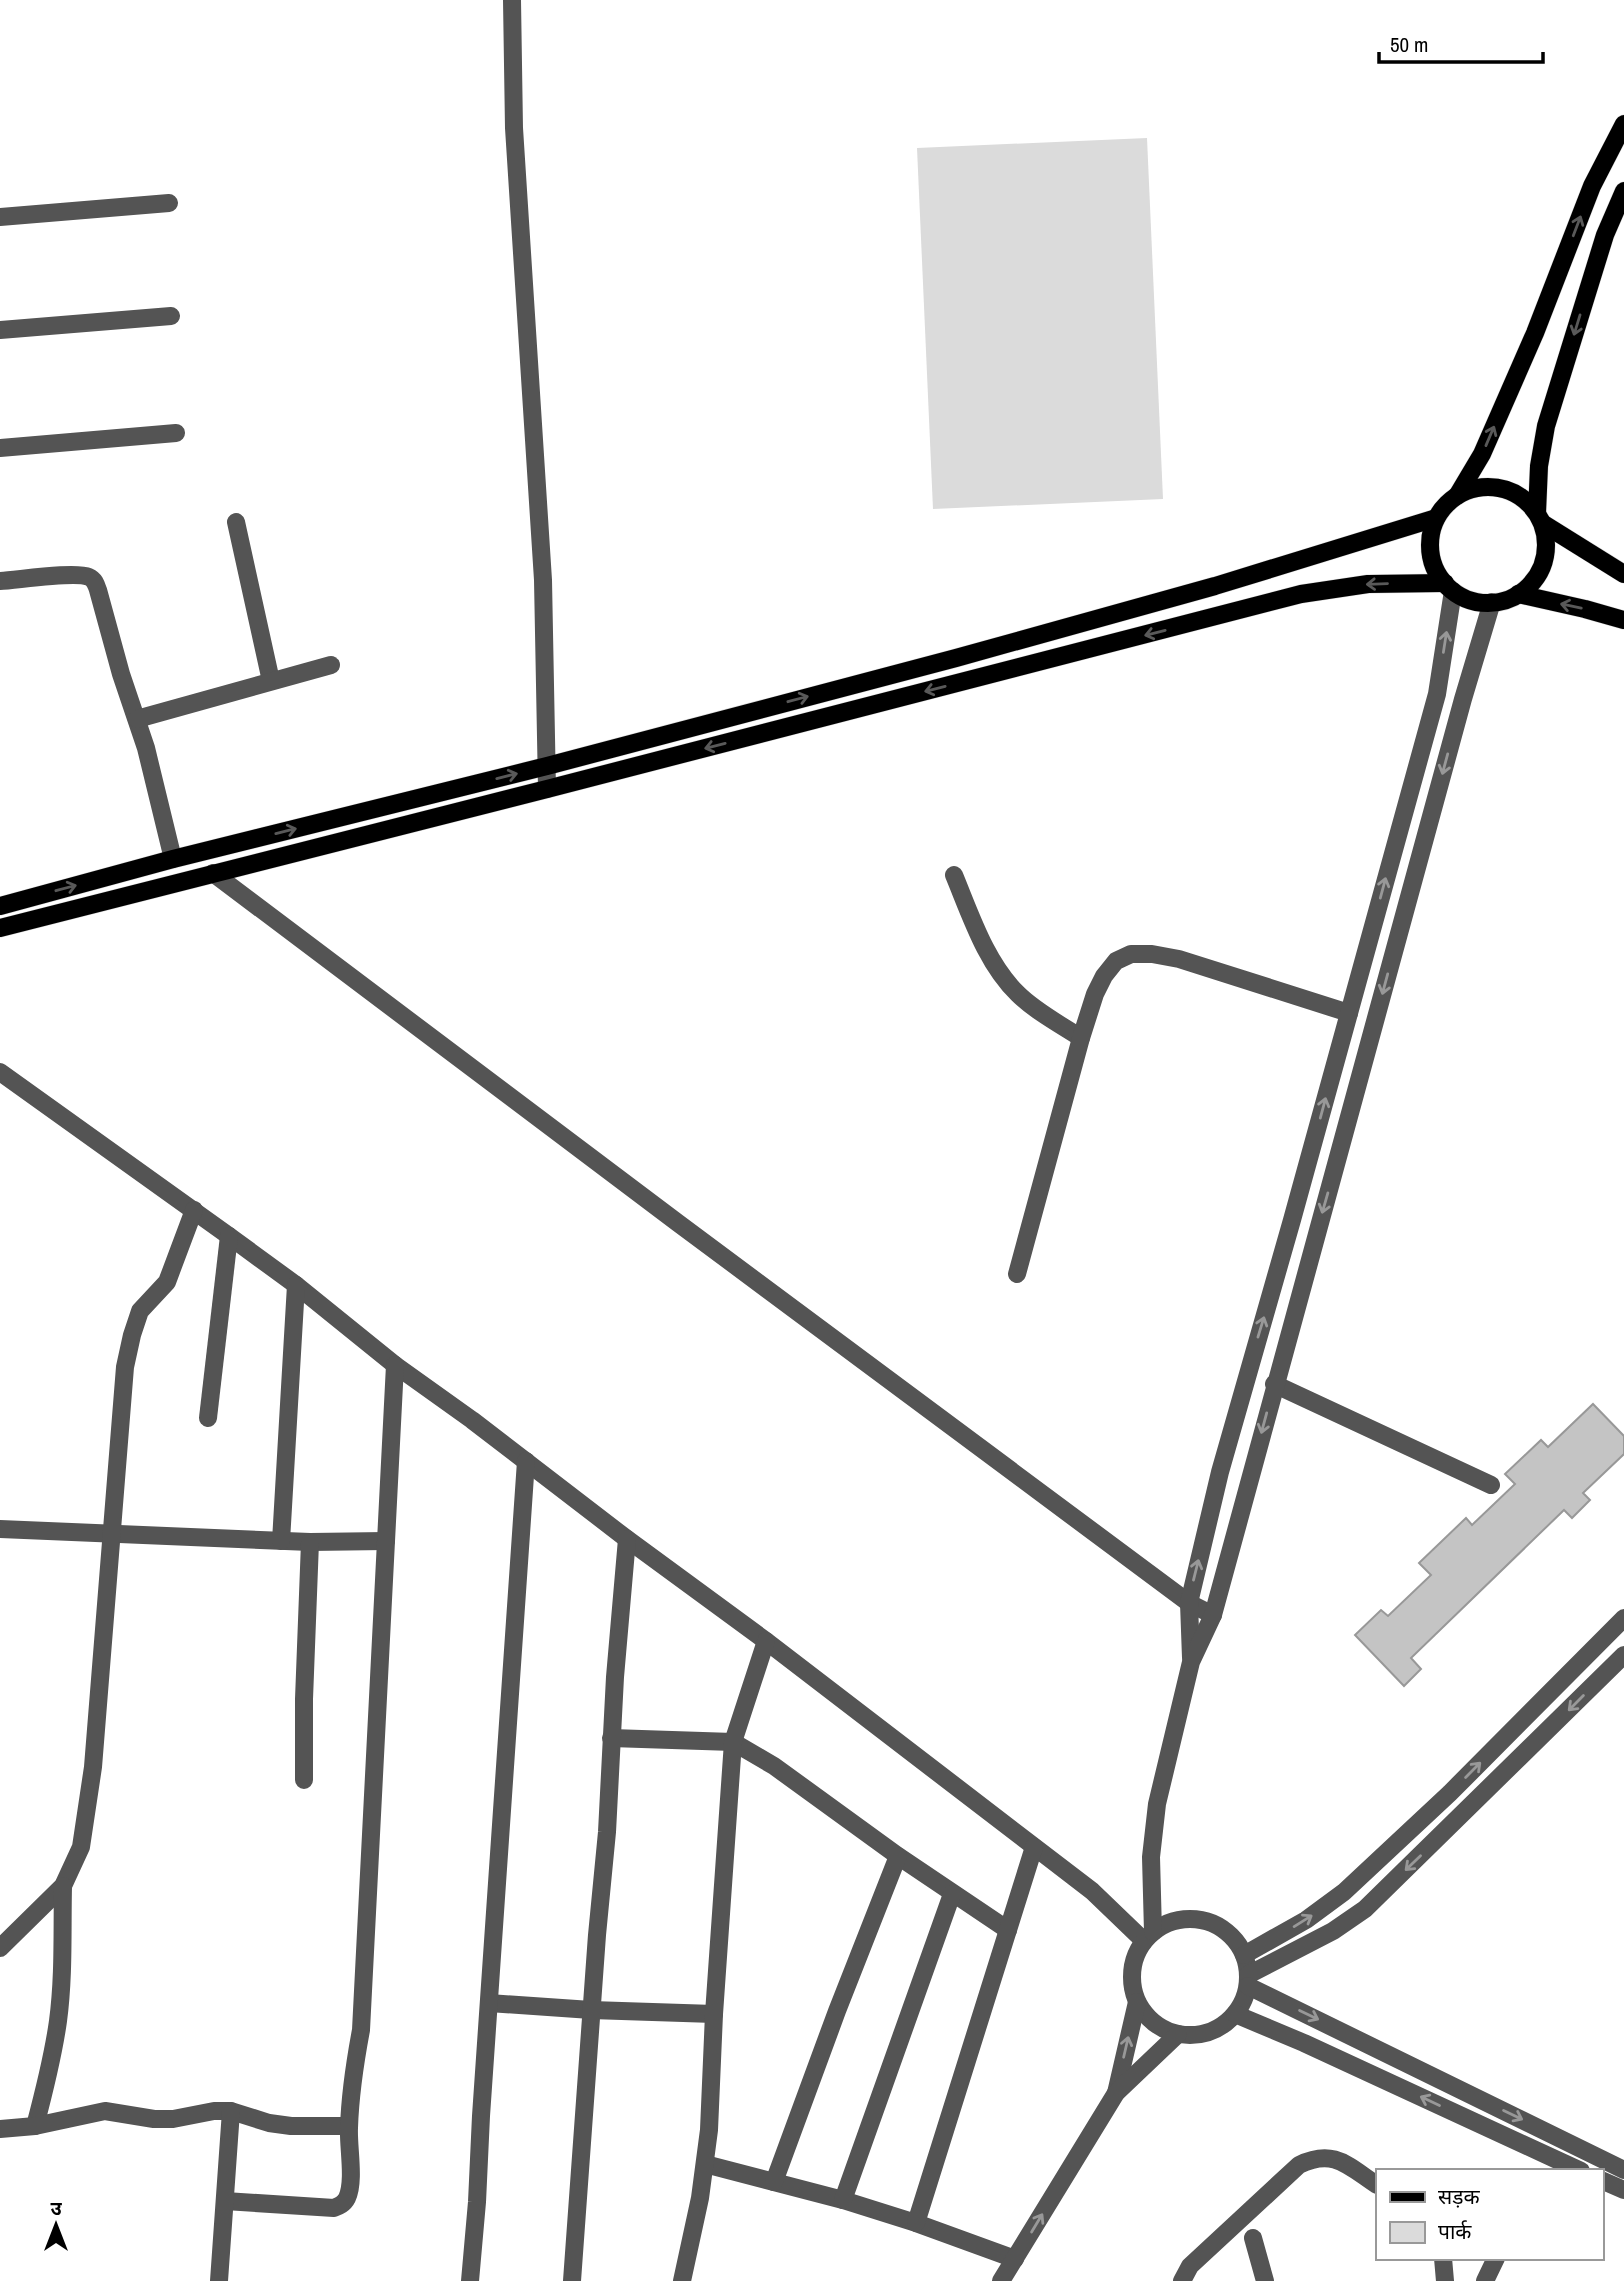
<svg xmlns="http://www.w3.org/2000/svg" width="1624" height="2281" font-family="'Archivo Narrow','Noto Sans Devanagari',sans-serif">
<style>
.green{fill:#dbdbdb}
.building{fill:#c4c4c4;stroke:#989898;stroke-width:2}
.lines{fill:none;stroke-linecap:round;stroke-linejoin:round}
.major-casing{stroke:#dbdbdb;stroke-width:19}
.minor{stroke:#545454;stroke-width:18}
.major{stroke:#000;stroke-width:18}
.oneway{stroke:#595959}
.oneway2{stroke:#989898}
</style>
<rect width="100%" height="100%" fill="#fff"/>
<!-- green -->
<path class="green" d="M1147,138l16,361 -230,10 -16,-361z"/>
<!-- building -->
<path class="building" d="M1593,1404l31,32v18l-41,39 7,7 -18,18 -8,-8 -153,148 10,11 -17,17 -49,-51 26,-25 7,6 43,-41 -12,-12 47,-45 6,7 43,-41 -10,-10 36,-34 7,7z"/>
<g class="lines">
<defs>
<g id="major">
<circle cx="1488" cy="545" r="58"/>
<path d="M1457,496l25,-42 53,-121 57,-147 32,-62"/>
<path d="M1537,513l2,-47 7,-40 59,-191 19,-44"/>
<path d="M1542,523l82,51"/>
<path d="M1518,594l67,15 39,11"/>
<path d="M0,906l173,-47 374,-93 409,-108 259,-72 221,-68"/>
<path d="M0,928l547,-139 754,-195 67,-10 77,-1"/>
</g>
</defs>
<!-- major casing -->
<use href="#major" class="major-casing"/>
<!-- minor -->
<g class="minor">
<path d="M512,0l2,128 29,452 4,209"/>
<path d="M0,217l169,-14"/>
<path d="M0,330l171,-14"/>
<path d="M0,448l176,-15"/>
<path d="M236,522l35,159"/>
<path d="M0,581c18,-1 75,-10 89,-4 5,2 7,7 9,13l23,84 25,74 27,111"/>
<path d="M137,719l194,-54"/>
<path d="M213,873l465,350 511,380 24,12"/>
<path d="M954,875c17,41 32,88 64,119 17,17 43,31 63,44"/>
<path d="M0,1072l229,164 67,49 99,80 77,55 155,119 139,102 326,250 52,50"/>
<path d="M1017,1274l64,-236 14,-44 9,-18 12,-15 15,-7h21l27,5 170,54"/>
<path d="M1274,1384l217,101"/>
<path d="M208,1418l21,-182"/>
<path d="M0,1529l310,13 76,-1"/>
<path d="M281,1541l15,-256"/>
<path d="M1191,1658l-2,-55 31,-131 72,-252 145,-526 16,-103"/>
<path d="M611,1738l122,4 41,24 124,90 110,74"/>
<path d="M304,1780v-81l6,-157"/>
<circle cx="1190" cy="1977" r="58"/>
<path d="M1153,1932l-2,-75 6,-53 34,-142 22,-47 250,-916 29,-97"/>
<path d="M0,1948l63,-62 18,-39 12,-80 32,-400 7,-32 8,-24 27,-29 27,-72"/>
<path d="M1244,1955l62,-35 38,-28 106,-99 174,-175"/>
<path d="M1248,1975l85,-44 32,-22 259,-254"/>
<path d="M1248,1986l376,184"/>
<path d="M489,2003l102,7 123,4"/>
<path d="M1235,2014l69,29 277,128"/>
<path d="M1116,2093l21,-91"/>
<path d="M35,2126c9,-34 18,-69 23,-105 6,-45 4,-90 5,-135"/>
<path d="M0,2129l35,-3 70,-15 49,8h19l41,-8h17l38,12 22,3h58"/>
<path d="M705,2164l138,36 73,23 99,36"/>
<path d="M1601,2180l23,10"/>
<path d="M774,2182l63,-171 61,-155"/>
<path d="M843,2200l109,-306"/>
<path d="M225,2201l109,7c5,-2 10,-4 13,-10 8,-17 1,-51 2,-70 1,-33 6,-66 12,-98l34,-665"/>
<path d="M916,2223l118,-376"/>
<path d="M1253,2238l12,43"/>
<path d="M1443,2258l2,23"/>
<path d="M219,2281l12,-170"/>
<path d="M470,2281l7,-79 4,-86 45,-655"/>
<path d="M572,2281l25,-346 10,-103 8,-155 12,-138"/>
<path d="M682,2281l18,-83 9,-68 5,-116 19,-272 33,-101"/>
<path d="M1001,2281l115,-188 62,-59"/>
<path d="M1182,2281l8,-15 109,-101c35,-17 49,1 78,20"/>
<path d="M1485,2281l11,-23"/>
</g>
<!-- major -->
<use href="#major" class="major"/>
</g>
<!-- one-way arrows -->
<defs><path id="oneway-shaft" d="M-6 0H5M1.5-3L5.5 0L1.5 3" fill="none" stroke-width="1.6" stroke-linecap="round" stroke-linejoin="round" transform="scale(1.75)"/></defs>
<g class="oneway">
<use href="#oneway-shaft" transform="translate(1577 226) rotate(-69)"/>
<use href="#oneway-shaft" transform="translate(1577 325) rotate(107)"/>
<use href="#oneway-shaft" transform="translate(1490 436) rotate(-67)"/>
<use href="#oneway-shaft" transform="translate(1377 584) rotate(178)"/>
<use href="#oneway-shaft" transform="translate(1571 606) rotate(-168)"/>
<use href="#oneway-shaft" transform="translate(1155 633) rotate(166)"/>
<use href="#oneway-shaft" transform="translate(935 689) rotate(166)"/>
<use href="#oneway-shaft" transform="translate(798 699) rotate(-15)"/>
<use href="#oneway-shaft" transform="translate(715 746) rotate(166)"/>
<use href="#oneway-shaft" transform="translate(507 776) rotate(-14)"/>
<use href="#oneway-shaft" transform="translate(286 831) rotate(-14)"/>
<use href="#oneway-shaft" transform="translate(66 888) rotate(-15)"/>
</g>
<g class="oneway2">
<use href="#oneway-shaft" transform="translate(1445 642) rotate(-81)"/>
<use href="#oneway-shaft" transform="translate(1445 764) rotate(105)"/>
<use href="#oneway-shaft" transform="translate(1383 888) rotate(-75)"/>
<use href="#oneway-shaft" transform="translate(1385 984) rotate(105)"/>
<use href="#oneway-shaft" transform="translate(1323 1108) rotate(-75)"/>
<use href="#oneway-shaft" transform="translate(1325 1203) rotate(106)"/>
<use href="#oneway-shaft" transform="translate(1261 1327) rotate(-73)"/>
<use href="#oneway-shaft" transform="translate(1264 1423) rotate(105)"/>
<use href="#oneway-shaft" transform="translate(1196 1570) rotate(-76)"/>
<use href="#oneway-shaft" transform="translate(1576 1703) rotate(135)"/>
<use href="#oneway-shaft" transform="translate(1473 1770) rotate(-45)"/>
<use href="#oneway-shaft" transform="translate(1413 1863) rotate(136)"/>
<use href="#oneway-shaft" transform="translate(1303 1921) rotate(-32)"/>
<use href="#oneway-shaft" transform="translate(1309 2015) rotate(26)"/>
<use href="#oneway-shaft" transform="translate(1126 2047) rotate(-77)"/>
<use href="#oneway-shaft" transform="translate(1430 2101) rotate(-155)"/>
<use href="#oneway-shaft" transform="translate(1513 2115) rotate(26)"/>
<use href="#oneway-shaft" transform="translate(1037 2223) rotate(-59)"/>
</g>
<!-- legend -->
<rect x="1376" y="2169" width="228" height="91" fill="#ffffff" stroke="#999999" stroke-width="2"/>
<rect x="1390" y="2192" width="35" height="10" fill="#000000" stroke="#999999" stroke-width="2"/>
<text x="1438" y="2204" font-size="21" fill="#000000">सड़क</text>
<rect x="1390" y="2222" width="35" height="21" fill="#dbdbdb" stroke="#999999" stroke-width="2"/>
<text x="1438" y="2239" font-size="21" fill="#000000">पार्क</text>
<!-- north arrow -->
<g transform="translate(56 2225)" stroke="#ffffff" stroke-width="5" paint-order="stroke">
<path d="M0-5L12 26L0 18L-12 26Z" fill="#000000"/>
<text y="-10" font-size="19" font-weight="bold" text-anchor="middle" fill="#000000">उ</text>
</g>
<!-- scale -->
<path d="M1379 52v10h164v-10" fill="none" stroke="#000000" stroke-width="3.5"/>
<text x="1390" y="52" font-size="21" fill="#000000" stroke="#ffffff" stroke-width="5" paint-order="stroke">50 m</text>
</svg>
